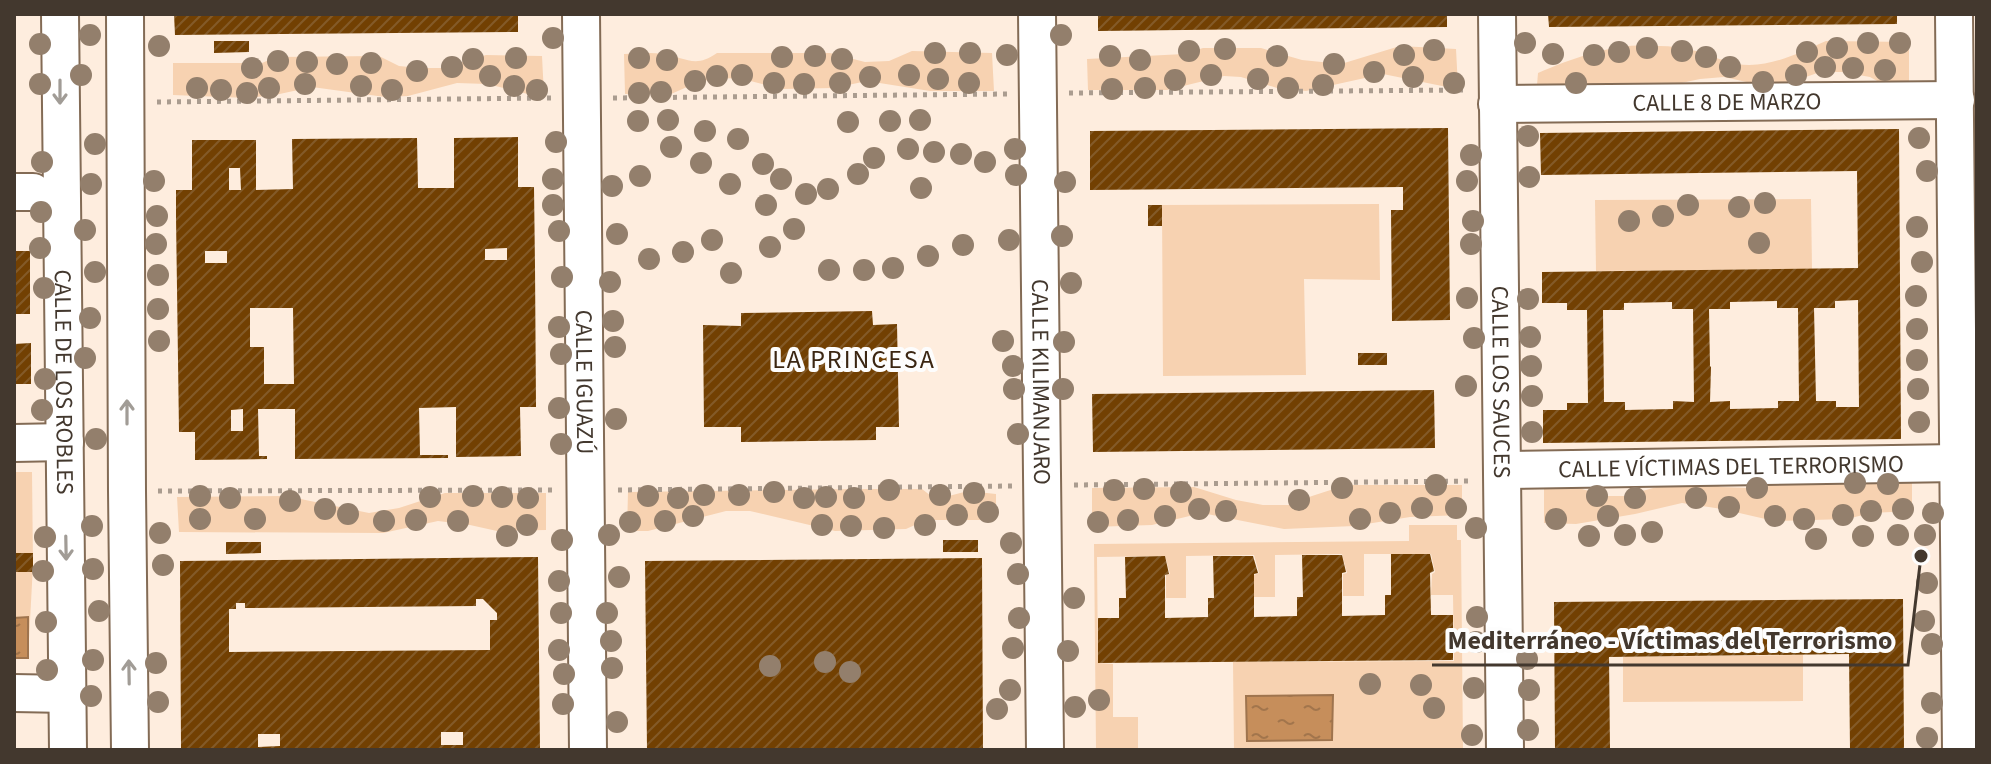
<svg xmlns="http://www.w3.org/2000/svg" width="1991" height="764" font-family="'Source Sans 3',sans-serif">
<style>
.green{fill:#f7d2b1}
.water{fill:url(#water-ripples);stroke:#9f744e;stroke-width:2}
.building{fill:url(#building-hatch);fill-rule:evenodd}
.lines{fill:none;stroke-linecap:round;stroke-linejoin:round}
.minor-casing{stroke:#836b55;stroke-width:40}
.path{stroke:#aa9c8f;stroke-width:5;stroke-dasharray:4 6;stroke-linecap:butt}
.minor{stroke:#fff;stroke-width:36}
.tree{fill:#937f6c}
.oneway{stroke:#a19c96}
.labels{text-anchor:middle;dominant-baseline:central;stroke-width:8;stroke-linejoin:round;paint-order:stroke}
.street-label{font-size:24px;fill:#43382e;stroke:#fdfdfd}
.neighbourhood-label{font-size:26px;letter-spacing:2px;fill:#3b2612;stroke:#fdfdfd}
.leader{fill:none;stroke:#43382e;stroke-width:3}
.callout-dot{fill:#43382e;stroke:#fdfdfd;stroke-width:3}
.callout-label{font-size:26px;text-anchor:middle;font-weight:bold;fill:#43382e;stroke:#fdfdfd;stroke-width:8;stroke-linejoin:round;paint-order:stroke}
</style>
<defs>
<pattern id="water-ripples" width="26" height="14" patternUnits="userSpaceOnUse" patternTransform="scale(2)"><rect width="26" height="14" fill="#c68e5b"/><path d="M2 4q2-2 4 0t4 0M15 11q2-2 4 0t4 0" fill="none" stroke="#a2754c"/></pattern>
<pattern id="building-hatch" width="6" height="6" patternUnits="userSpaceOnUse" patternTransform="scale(2)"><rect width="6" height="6" fill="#724002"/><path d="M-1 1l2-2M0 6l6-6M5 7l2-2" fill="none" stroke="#835a28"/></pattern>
</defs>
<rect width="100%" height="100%" fill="#feedde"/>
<!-- green -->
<g class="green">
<path d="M1826,41l83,1v40l-28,1 -11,-6 -28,-5h-22l-28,10 -32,3 -36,-8 -24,2 -28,6h-135l1,-12c38,-16 79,-31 121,-27 12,0 25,2 37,5 14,3 27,11 41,13 32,5 61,-11 89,-23z"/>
<path d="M1400,46l56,3 2,38h-11l-64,-13 -77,17 -29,-3 -36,-11 -17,-1 -57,14h-79l-1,-31 97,-5 19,-6h58l41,12 39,4z"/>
<path d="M912,51l80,2 2,38h-64l-63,-10 -33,7 -53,1 -42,-11 -28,1 -17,5 -23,10h-46l-1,-40c12,0 26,-2 38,0 23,3 33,15 55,-1h113l35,9 24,-1z"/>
<path d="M486,55l56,1 2,39h-12l-45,-11 -30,-1 -49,13 -23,1 -73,-10 -37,8 -28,3 -74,-3v-32h89l14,-6 103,-1 20,10 21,2h23z"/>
<path d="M1811,199l1,70 -216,2 -1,-71z"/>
<path d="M1379,204l1,76 -76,-1 2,96 -143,1 -1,-171z"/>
<path d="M14,472h18l1,93 -5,93h-14z"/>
<path d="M1703,481l18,6 27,1 36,-6h128v29l-41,2 -24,6 -73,2 -52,-12 -40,-6 -47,11 -59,10 -32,-1v-38l28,1 34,10h19l49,-14z"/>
<path d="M1346,485h116v30l-52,2 -56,9 -70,3 -82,-16 -50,12 -60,2v-39l102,-1 42,13 27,5h25l24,-9z"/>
<path d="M855,489h67l9,7 14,1 23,-6 28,3v26h-70l-20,9 -71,2 -85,-20h-24l-78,20h-21l1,-39z"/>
<path d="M445,493h101v37l-49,1 -27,-6 -32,-4 -55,12 -204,-1 -2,-35 109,-1 83,17 30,-5z"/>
<path d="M1409,525h48v15h4l2,210h-229l-1,-88 221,-1 -1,-66h-22l1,-21 3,-2 -4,-18h-67v42h-21v-22l4,-1 -5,-19 -67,1v42h-21v-22l5,-2 -5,-18 -68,1v42h-20v-23l4,-1 -5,-18 -68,1 1,106 15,1v53h25v33h-42l-2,-206 315,-3z"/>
<path d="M1803,655v46l-180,1v-45z"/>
</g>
<!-- water -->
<g class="water">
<path d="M28,617v41h-14v-40z"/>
<path d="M1333,695l-1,45 -85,1 -1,-45z"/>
</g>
<!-- building -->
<g class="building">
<path d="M174,14h344v18l-343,3z"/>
<path d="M1098,14h349v13l-349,4z"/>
<path d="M1548,14h349v10l-348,3z"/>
<path d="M214,41h35v11l-35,1z"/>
<path d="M1448,128l2,192 -58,1 -1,-111h12v-23l-313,3v-59z"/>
<path d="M1899,129l2,310 -358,4v-33h24v-7h21l-1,-93h-20v-7h-25v-31l316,-4 -1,-97 -316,4 -1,-42zM1858,300l1,107h-23v-6h-20l-2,-93h21v-7zM1777,301v7h21l1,93h-21v7l-48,1v-8l-20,1 1,-35 -1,-1 -1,-57h21v-7zM1672,302v7h21l1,93 -21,-1v8l-48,1v-8h-21l-1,-92h21v-7z"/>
<path d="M518,137v50h16l1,79 1,141h-16l1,49 -65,1v-50l-37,1 1,47h28v3l-153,1v-50h-37l1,47h8v3l-72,1v-28h-16l-3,-215v-27h16v-50h64v50l37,-1 -1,-50 125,-1 1,50h36v-50zM229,168h11l1,22h-12zM507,248v12h-22v-11zM205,251h22v12h-22zM250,308h43l1,76h-30v-37h-14zM243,409v22h-12v-21z"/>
<rect x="1148" y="205" width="14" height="21"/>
<rect x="14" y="251" width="16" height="63"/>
<path d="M872,311l1,14 24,-1 2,103h-23v13l-135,2v-15h-37l-1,-102 38,1v-13z"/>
<path d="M31,343v41h-17v-40z"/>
<rect x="1358" y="353" width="29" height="12"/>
<path d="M1434,390l1,58 -342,4 -1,-58z"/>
<rect x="943" y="540" width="35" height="12"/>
<path d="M226,542h35v11l-35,1z"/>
<rect x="14" y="553" width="19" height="19"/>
<path d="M1391,554h39l4,17 -4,2 1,42h22v45l-355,3v-45h21v-20h7l-1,-41 40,-1 4,18 -4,1v43l43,-1v-19h6l-1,-42h40l5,17 -4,1v43l43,-1v-19h6l-1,-42h40l4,17 -4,1v43l43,-1v-20h6z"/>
<path d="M538,557l2,193h-359l-1,-189zM476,599h7l14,14v7h-7v30l-261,2v-43h7v-6h9v5l231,-2zM441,732h22v13h-22zM258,734h22v12l-22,1z"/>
<path d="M982,558l1,192h-336l-2,-189z"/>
<path d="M1903,599l1,151h-54l-1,-96 -240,3 1,93h-55l-1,-148z"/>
</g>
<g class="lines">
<defs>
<g id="minor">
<path id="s1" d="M60,14l8,736"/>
<path d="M125,14l2,477 3,259"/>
<path id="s2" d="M581,14l7,736"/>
<path id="s3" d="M1037,14l8,736"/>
<path id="s4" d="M1497,14l8,736"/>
<path d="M1954,14l7,736"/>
<path id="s5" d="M1497,104l459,-4"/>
<path d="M14,192h19"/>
<path d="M14,443l51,-1"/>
<path id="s6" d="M1503,470l455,-7"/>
<path d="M14,693l54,1"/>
</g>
</defs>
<!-- minor casing -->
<use href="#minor" class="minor-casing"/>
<!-- path -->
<g class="path">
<path d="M1069,93l398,-3"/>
<path d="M613,98l394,-4"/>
<path d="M157,102l394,-4"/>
<path d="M1074,485l398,-4"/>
<path d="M618,490l394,-4"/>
<path d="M158,491l398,-1"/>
</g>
<!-- minor -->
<use href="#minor" class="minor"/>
</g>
<!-- trees -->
<g class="tree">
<circle cx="90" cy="35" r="11"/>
<circle cx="1061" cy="35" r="11"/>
<circle cx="553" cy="38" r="11"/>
<circle cx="1525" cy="43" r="11"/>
<circle cx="1868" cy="43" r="11"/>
<circle cx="1900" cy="43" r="11"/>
<circle cx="40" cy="44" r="11"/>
<circle cx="159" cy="46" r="11"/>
<circle cx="1647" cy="48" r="11"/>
<circle cx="1837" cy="48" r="11"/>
<circle cx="1225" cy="49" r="11"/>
<circle cx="1434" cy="50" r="11"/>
<circle cx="1189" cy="51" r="11"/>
<circle cx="1682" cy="51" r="11"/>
<circle cx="1619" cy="52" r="11"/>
<circle cx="1807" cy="52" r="11"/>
<circle cx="935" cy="53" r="11"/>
<circle cx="970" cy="53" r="11"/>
<circle cx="1553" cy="54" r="11"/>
<circle cx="1007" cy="55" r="11"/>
<circle cx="1404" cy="55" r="11"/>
<circle cx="1594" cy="55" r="11"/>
<circle cx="815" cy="56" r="11"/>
<circle cx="1110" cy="56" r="11"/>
<circle cx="1277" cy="56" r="11"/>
<circle cx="782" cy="57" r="11"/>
<circle cx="1706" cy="57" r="11"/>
<circle cx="516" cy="58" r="11"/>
<circle cx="639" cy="58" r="11"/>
<circle cx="473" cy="59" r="11"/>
<circle cx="842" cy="59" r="11"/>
<circle cx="667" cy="60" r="11"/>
<circle cx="1140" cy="60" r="11"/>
<circle cx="278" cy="61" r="11"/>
<circle cx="307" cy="62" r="11"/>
<circle cx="371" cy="63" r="11"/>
<circle cx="337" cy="64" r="11"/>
<circle cx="1334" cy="64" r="11"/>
<circle cx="452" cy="67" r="11"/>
<circle cx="1730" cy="67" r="11"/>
<circle cx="1825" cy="67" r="11"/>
<circle cx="252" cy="68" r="11"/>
<circle cx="1853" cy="68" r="11"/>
<circle cx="1885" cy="70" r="11"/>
<circle cx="417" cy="71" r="11"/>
<circle cx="1374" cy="72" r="11"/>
<circle cx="81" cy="75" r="11"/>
<circle cx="742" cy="75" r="11"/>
<circle cx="909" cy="75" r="11"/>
<circle cx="1211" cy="75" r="11"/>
<circle cx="1796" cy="75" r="11"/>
<circle cx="490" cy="76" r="11"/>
<circle cx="717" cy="76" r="11"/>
<circle cx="870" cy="77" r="11"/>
<circle cx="1413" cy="77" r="11"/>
<circle cx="938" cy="79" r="11"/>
<circle cx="1258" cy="79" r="11"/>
<circle cx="1175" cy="80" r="11"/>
<circle cx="695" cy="81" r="11"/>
<circle cx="1763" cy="82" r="11"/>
<circle cx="774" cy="83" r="11"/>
<circle cx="840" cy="83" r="11"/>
<circle cx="969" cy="83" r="11"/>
<circle cx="1454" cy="83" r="11"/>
<circle cx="1576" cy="83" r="11"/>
<circle cx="40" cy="84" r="11"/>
<circle cx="305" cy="84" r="11"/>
<circle cx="804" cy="84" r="11"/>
<circle cx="1323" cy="85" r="11"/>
<circle cx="361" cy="86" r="11"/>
<circle cx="514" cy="86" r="11"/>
<circle cx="197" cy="88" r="11"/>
<circle cx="269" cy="88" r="11"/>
<circle cx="1145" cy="88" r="11"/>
<circle cx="1288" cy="88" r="11"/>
<circle cx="1112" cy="89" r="11"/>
<circle cx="221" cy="90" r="11"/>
<circle cx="392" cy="90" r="11"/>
<circle cx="537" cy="90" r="11"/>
<circle cx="661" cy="92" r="11"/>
<circle cx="247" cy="93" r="11"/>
<circle cx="639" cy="93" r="11"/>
<circle cx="668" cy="120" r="11"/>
<circle cx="920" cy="120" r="11"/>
<circle cx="638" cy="121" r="11"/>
<circle cx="890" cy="121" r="11"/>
<circle cx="848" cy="122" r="11"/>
<circle cx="705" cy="131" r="11"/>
<circle cx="1528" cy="136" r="11"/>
<circle cx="1919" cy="138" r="11"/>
<circle cx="738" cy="139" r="11"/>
<circle cx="556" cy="142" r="11"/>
<circle cx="95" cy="144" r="11"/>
<circle cx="671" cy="147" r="11"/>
<circle cx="908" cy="149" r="11"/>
<circle cx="1015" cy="149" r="11"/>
<circle cx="934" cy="152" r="11"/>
<circle cx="961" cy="154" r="11"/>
<circle cx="1471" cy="155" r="11"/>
<circle cx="874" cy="158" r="11"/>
<circle cx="42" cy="162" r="11"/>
<circle cx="985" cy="162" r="11"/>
<circle cx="701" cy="163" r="11"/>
<circle cx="763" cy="164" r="11"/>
<circle cx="1927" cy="171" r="11"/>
<circle cx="858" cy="174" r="11"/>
<circle cx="1016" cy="175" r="11"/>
<circle cx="640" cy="176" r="11"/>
<circle cx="1529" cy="177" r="11"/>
<circle cx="553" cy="179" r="11"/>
<circle cx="781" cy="179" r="11"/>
<circle cx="154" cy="181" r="11"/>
<circle cx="1467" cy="181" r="11"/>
<circle cx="1065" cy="182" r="11"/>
<circle cx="91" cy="184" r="11"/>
<circle cx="730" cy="184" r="11"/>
<circle cx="612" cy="186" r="11"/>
<circle cx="921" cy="188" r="11"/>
<circle cx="828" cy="189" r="11"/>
<circle cx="806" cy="194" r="11"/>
<circle cx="1765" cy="203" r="11"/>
<circle cx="553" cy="205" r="11"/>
<circle cx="766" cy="205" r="11"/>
<circle cx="1688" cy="205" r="11"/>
<circle cx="1739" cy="207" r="11"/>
<circle cx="41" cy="212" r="11"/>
<circle cx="157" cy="216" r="11"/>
<circle cx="1663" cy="216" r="11"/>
<circle cx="1473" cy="221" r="11"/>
<circle cx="1629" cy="221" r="11"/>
<circle cx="1917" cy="227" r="11"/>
<circle cx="794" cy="229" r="11"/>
<circle cx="85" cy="230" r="11"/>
<circle cx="559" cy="231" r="11"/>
<circle cx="617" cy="234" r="11"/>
<circle cx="1062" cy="236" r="11"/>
<circle cx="712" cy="240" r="11"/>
<circle cx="1009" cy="240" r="11"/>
<circle cx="1759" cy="243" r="11"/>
<circle cx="156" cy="244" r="11"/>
<circle cx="1471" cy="244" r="11"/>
<circle cx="963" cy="245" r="11"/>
<circle cx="770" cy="247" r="11"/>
<circle cx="40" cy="248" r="11"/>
<circle cx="683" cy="252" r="11"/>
<circle cx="928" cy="256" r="11"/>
<circle cx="649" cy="259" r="11"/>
<circle cx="1922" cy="262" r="11"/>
<circle cx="893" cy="268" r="11"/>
<circle cx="829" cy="270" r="11"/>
<circle cx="864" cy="270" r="11"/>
<circle cx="95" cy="272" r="11"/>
<circle cx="731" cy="273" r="11"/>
<circle cx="158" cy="275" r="11"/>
<circle cx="562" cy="277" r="11"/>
<circle cx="610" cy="282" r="11"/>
<circle cx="1071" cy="283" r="11"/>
<circle cx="44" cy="288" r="11"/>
<circle cx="1916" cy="296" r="11"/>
<circle cx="1467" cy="298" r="11"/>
<circle cx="1528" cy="299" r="11"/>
<circle cx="158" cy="309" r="11"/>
<circle cx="90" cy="318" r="11"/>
<circle cx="613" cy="321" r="11"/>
<circle cx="559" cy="327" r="11"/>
<circle cx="1917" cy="329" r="11"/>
<circle cx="1530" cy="337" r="11"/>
<circle cx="1474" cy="338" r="11"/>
<circle cx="159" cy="341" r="11"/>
<circle cx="1003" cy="341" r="11"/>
<circle cx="1064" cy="342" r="11"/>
<circle cx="615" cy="347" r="11"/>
<circle cx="561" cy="354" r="11"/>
<circle cx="85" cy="358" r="11"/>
<circle cx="1917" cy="360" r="11"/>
<circle cx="1013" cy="366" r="11"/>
<circle cx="1531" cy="366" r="11"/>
<circle cx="45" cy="379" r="11"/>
<circle cx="1466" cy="386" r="11"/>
<circle cx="1014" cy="389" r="11"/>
<circle cx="1063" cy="389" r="11"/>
<circle cx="1918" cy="389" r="11"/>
<circle cx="1532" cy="396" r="11"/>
<circle cx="559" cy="408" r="11"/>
<circle cx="42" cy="410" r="11"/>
<circle cx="616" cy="419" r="11"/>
<circle cx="1919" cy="422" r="11"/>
<circle cx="1532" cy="432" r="11"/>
<circle cx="1018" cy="434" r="11"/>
<circle cx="96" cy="439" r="11"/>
<circle cx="561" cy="444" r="11"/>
<circle cx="1855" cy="483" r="11"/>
<circle cx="1888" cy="484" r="11"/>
<circle cx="1436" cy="485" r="11"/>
<circle cx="1342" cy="488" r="11"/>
<circle cx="1757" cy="488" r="11"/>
<circle cx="1144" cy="489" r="11"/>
<circle cx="889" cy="490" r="11"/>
<circle cx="1114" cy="490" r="11"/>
<circle cx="774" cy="492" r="11"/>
<circle cx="1181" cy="492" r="11"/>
<circle cx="974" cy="493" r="11"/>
<circle cx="704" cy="495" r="11"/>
<circle cx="739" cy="495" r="11"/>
<circle cx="940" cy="495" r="11"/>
<circle cx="200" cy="496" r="11"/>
<circle cx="473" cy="496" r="11"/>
<circle cx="648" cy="496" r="11"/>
<circle cx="1597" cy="496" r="11"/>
<circle cx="430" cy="497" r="11"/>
<circle cx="502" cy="497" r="11"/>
<circle cx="826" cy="497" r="11"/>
<circle cx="230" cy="498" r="11"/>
<circle cx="528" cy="498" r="11"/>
<circle cx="678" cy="498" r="11"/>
<circle cx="804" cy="498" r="11"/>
<circle cx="854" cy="498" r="11"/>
<circle cx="1635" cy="498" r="11"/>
<circle cx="1696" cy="498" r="11"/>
<circle cx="1299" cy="500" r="11"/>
<circle cx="290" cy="501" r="11"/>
<circle cx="1729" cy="507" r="11"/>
<circle cx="1422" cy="508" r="11"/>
<circle cx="1456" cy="508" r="11"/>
<circle cx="325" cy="509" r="11"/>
<circle cx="1199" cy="509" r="11"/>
<circle cx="1903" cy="509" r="11"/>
<circle cx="1226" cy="511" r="11"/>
<circle cx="1871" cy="511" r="11"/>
<circle cx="988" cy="512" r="11"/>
<circle cx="1390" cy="513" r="11"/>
<circle cx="1933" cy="513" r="11"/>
<circle cx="348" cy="514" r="11"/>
<circle cx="957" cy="515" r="11"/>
<circle cx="1843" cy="515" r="11"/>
<circle cx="693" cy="516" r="11"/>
<circle cx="1165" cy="516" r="11"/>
<circle cx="1608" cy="516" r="11"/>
<circle cx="1775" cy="516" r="11"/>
<circle cx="200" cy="519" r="11"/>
<circle cx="255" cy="519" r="11"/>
<circle cx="1360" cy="519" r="11"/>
<circle cx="1556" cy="519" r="11"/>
<circle cx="1804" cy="519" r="11"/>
<circle cx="416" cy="520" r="11"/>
<circle cx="1128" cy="520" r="11"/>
<circle cx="384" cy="521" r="11"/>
<circle cx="458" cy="521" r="11"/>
<circle cx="665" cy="521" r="11"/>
<circle cx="630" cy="522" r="11"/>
<circle cx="1098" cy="522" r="11"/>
<circle cx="527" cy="525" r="11"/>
<circle cx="822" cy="525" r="11"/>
<circle cx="925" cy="525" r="11"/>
<circle cx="92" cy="526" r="11"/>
<circle cx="851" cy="526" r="11"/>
<circle cx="884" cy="528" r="11"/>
<circle cx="1476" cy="528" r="11"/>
<circle cx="1652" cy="532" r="11"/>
<circle cx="160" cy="533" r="11"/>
<circle cx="609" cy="535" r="11"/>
<circle cx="1625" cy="535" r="11"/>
<circle cx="1898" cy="535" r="11"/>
<circle cx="1925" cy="535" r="11"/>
<circle cx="507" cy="536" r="11"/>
<circle cx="1589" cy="536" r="11"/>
<circle cx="1863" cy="536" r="11"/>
<circle cx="45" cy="537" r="11"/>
<circle cx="1816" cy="539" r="11"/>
<circle cx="562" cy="540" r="11"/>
<circle cx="1011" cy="543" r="11"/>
<circle cx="163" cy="565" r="11"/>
<circle cx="93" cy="569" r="11"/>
<circle cx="43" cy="571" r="11"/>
<circle cx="1018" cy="574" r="11"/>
<circle cx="619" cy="577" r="11"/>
<circle cx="559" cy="581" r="11"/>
<circle cx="1927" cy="583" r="11"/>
<circle cx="1074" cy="598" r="11"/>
<circle cx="99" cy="611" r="11"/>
<circle cx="561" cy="613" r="11"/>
<circle cx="607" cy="613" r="11"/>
<circle cx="1477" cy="617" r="11"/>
<circle cx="1019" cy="618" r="11"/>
<circle cx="1924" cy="621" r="11"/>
<circle cx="46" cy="622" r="11"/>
<circle cx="611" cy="641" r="11"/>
<circle cx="1476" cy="642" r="11"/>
<circle cx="1932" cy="644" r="11"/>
<circle cx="1013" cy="648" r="11"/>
<circle cx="559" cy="650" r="11"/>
<circle cx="1068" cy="651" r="11"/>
<circle cx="1527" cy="659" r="11"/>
<circle cx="93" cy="660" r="11"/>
<circle cx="825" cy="662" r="11"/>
<circle cx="156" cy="663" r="11"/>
<circle cx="770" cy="666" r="11"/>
<circle cx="612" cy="668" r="11"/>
<circle cx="47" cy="670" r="11"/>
<circle cx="850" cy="672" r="11"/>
<circle cx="564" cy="674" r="11"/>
<circle cx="1370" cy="684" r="11"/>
<circle cx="1421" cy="685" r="11"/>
<circle cx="1474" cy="688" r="11"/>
<circle cx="1010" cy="690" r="11"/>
<circle cx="1529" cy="690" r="11"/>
<circle cx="91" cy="696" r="11"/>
<circle cx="1099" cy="700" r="11"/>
<circle cx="158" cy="702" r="11"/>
<circle cx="1932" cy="703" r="11"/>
<circle cx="563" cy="704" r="11"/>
<circle cx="1075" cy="707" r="11"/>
<circle cx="1434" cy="708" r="11"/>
<circle cx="997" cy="709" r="11"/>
<circle cx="617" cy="722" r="11"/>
<circle cx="1528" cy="730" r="11"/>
<circle cx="1472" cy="735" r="11"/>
<circle cx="1927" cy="738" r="11"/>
</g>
<!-- one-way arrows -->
<defs><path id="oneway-shaft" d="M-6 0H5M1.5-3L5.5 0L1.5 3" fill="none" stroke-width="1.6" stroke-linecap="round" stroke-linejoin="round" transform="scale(2)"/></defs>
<g class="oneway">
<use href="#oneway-shaft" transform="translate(60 92) rotate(90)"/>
<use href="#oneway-shaft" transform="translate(127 412) rotate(-90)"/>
<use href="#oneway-shaft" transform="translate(66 548) rotate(89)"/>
<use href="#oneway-shaft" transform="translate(129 672) rotate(-91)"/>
</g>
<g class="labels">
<!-- street labels -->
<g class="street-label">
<text stroke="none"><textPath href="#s5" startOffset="230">CALLE 8 DE MARZO</textPath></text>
<text stroke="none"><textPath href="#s1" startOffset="368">CALLE DE LOS ROBLES</textPath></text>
<text stroke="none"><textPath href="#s2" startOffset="368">CALLE IGUAZÚ</textPath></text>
<text stroke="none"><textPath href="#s3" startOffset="368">CALLE KILIMANJARO</textPath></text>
<text stroke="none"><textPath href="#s4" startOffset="368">CALLE LOS SAUCES</textPath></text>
<text stroke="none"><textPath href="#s6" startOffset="228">CALLE VÍCTIMAS DEL TERRORISMO</textPath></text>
</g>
<!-- neighbourhood labels -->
<g class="neighbourhood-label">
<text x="854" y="359">LA PRINCESA</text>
</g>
</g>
<!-- callouts -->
<path class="leader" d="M1921 556L1908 665H1432"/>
<circle class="callout-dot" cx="1921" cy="556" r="8"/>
<g class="callout-label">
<text x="1670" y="649">Mediterráneo - Víctimas del Terrorismo</text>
</g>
<!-- border -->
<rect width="1991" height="764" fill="none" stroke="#43382e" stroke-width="32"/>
</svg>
